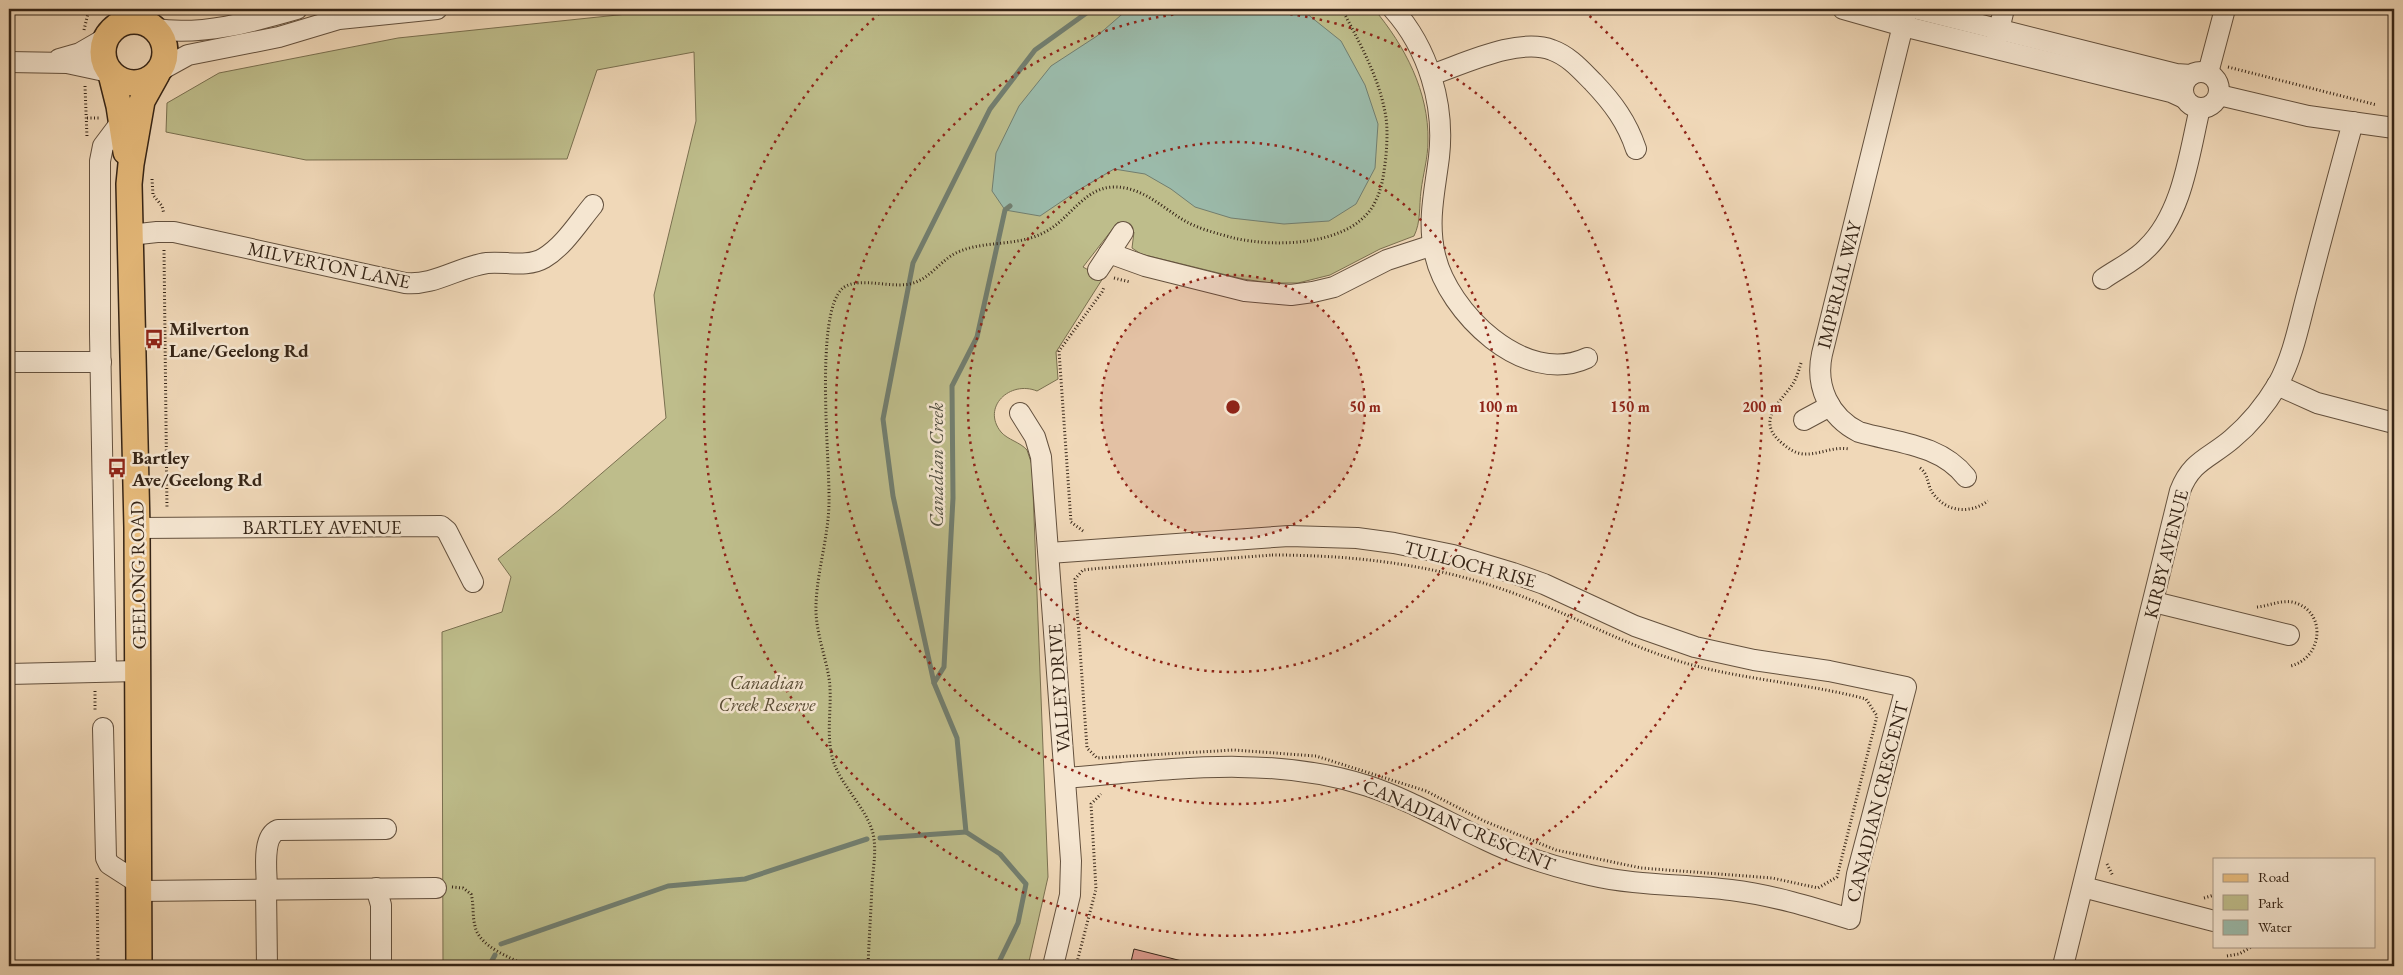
<svg xmlns="http://www.w3.org/2000/svg" width="2403" height="975" font-family="'EB Garamond',serif">
<style>
.green{fill:#bebd8b;stroke:#7a7050}
.water{fill:#9bbaaa;stroke:#727e6f}
.lines{fill:none;stroke-linecap:round;stroke-linejoin:round}
.stream{stroke:#727e6f;stroke-width:5}
.building{fill:#db998c;stroke:#352416}
.minor-casing{stroke:#64513e;stroke-width:22}
.major-casing{stroke:#352416;stroke-width:28}
.path{stroke:#352416;stroke-width:3;stroke-dasharray:1 2.5;stroke-linecap:butt}
.minor{stroke:#f5e6d1;stroke-width:20}
.major{stroke:#e8bc7c;stroke-width:25}
.ring{fill:none;stroke:#8f2418;stroke-width:2.5;stroke-dasharray:2.5 5}
.labels{text-anchor:middle;dominant-baseline:central;stroke-width:5;stroke-linejoin:round;paint-order:stroke}
.street-label{font-size:19px;fill:#352416;stroke:#f5e6d1}
.poi-label{font-size:19px;font-weight:bold;fill:#352416;stroke:#f5e6d1;text-anchor:start}
.park-label{font-size:19px;font-style:italic;fill:#574a33;stroke:#f5e6d1}
.water-label{font-size:20px;font-style:italic;fill:#545142;stroke:#f5e6d1}
.centre{fill:#8f2418;stroke:#f5e6d1;stroke-width:2.5}
.ring-label{font-size:15px;text-anchor:middle;font-weight:bold;fill:#8f2418;stroke:#f5e6d1;stroke-width:5;stroke-linejoin:round;paint-order:stroke}
</style>
<rect width="100%" height="100%" fill="#f0d8b8"/>
<filter id="stains"><feTurbulence type="fractalNoise" baseFrequency=".004" numOctaves="4"/><feColorMatrix values="0 0 0 0 .2 0 0 0 0 .09 0 0 0 0 .02 0 0 0 .5 -.17"/></filter>
<radialGradient id="worn" r=".72"><stop offset=".6" stop-color="#630" stop-opacity="0"/><stop offset="1" stop-color="#630" stop-opacity=".3"/></radialGradient>
<!-- green -->
<path class="green" d="M675,9h699c31,37 55,83 54,132 0,17 -5,33 -7,50 -2,15 0,31 -7,45l-34,13 -50,26 -32,8h-28l-27,-4 -102,-25 -9,-6 2,-16 -16,-10 -35,45 20,11 -47,74 2,27 -21,12c-27,-11 -56,16 -36,41 7,8 19,10 26,18l5,15 16,412 -20,89h-585l-1,-334 60,-20 9,-35 -13,-18 61,-49 107,-92 -12,-123 42,-174 -2,-69 -97,18 -30,89 -261,1 -140,-28 1,-29 52,-30 179,-35z"/>
<!-- water -->
<path class="water" d="M1128,9h173l40,32 24,44 13,39 -3,44 -19,36 -27,17 -45,3 -53,-6 -36,-11 -24,-18 -26,-15 -31,-5 -37,22 -37,25 -35,-6 -13,-19 4,-38 23,-47 32,-40 46,-30z"/>
<g class="lines">
<!-- stream -->
<g class="stream">
<path d="M934,683l-41,-187 -10,-77 30,-156 77,-154 45,-59 57,-41"/>
<path d="M880,838l86,-6"/>
<path d="M501,944l167,-58 77,-7 122,-40"/>
<path d="M489,966l6,-11"/>
<path d="M997,966l21,-43 8,-39 -26,-30 -34,-22 -9,-94 -23,-55 10,-16 9,-169 -1,-112 25,-49 28,-127 5,-4"/>
</g>
</g>
<!-- building -->
<path class="building" d="M1134,949l48,12 -1,5h-51z"/>
<g class="lines">
<defs>
<g id="minor">
<path d="M1393,9c35,39 52,95 46,148 -4,33 -12,64 -4,98 13,57 89,132 152,103"/>
<path d="M1843,9l60,17 268,66 13,6"/>
<path d="M1907,9l-85,345c-7,32 7,63 37,78 38,11 81,12 107,45"/>
<path d="M1918,9l258,65 15,1"/>
<path d="M155,29c47,7 97,-7 142,-20"/>
<path d="M1996,42l8,-33"/>
<path d="M59,59l21,-6 26,-15"/>
<path d="M9,62l58,1 42,9"/>
<path d="M159,71l29,-16 91,-18 60,-18 98,-10"/>
<circle cx="2201" cy="90" r="18"/>
<path d="M2208,73l17,-64"/>
<path d="M1431,75c33,-11 87,-38 121,-25 17,6 29,20 41,32 20,21 34,40 43,67"/>
<path d="M2219,95l89,21 86,12"/>
<path d="M130,235l27,-3h17l231,51c29,3 53,-16 82,-20 18,-2 40,5 57,-5 20,-12 34,-35 49,-53"/>
<path d="M1109,253l36,13 100,25 46,4 22,-3 21,-5 53,-27 46,-15"/>
<path d="M1098,270l25,-38"/>
<path d="M2103,279c14,-10 32,-18 44,-31 36,-35 42,-94 53,-140"/>
<path d="M9,362h92"/>
<path d="M2277,385l40,18 77,20"/>
<path d="M1020,413l15,24 6,20 30,404 -1,34 -17,71"/>
<path d="M1804,420l26,-14"/>
<path d="M137,528l304,-2 6,5 26,51"/>
<path d="M1049,553l240,-17 68,2 37,5 59,12 60,18 31,11 91,42 60,21 59,13 75,11 77,16 -49,187 -7,45c-39,-12 -78,-24 -119,-29 -47,-6 -94,-4 -141,-15 -35,-8 -71,-19 -104,-35 -39,-18 -76,-40 -118,-54 -98,-32 -203,-16 -303,-8"/>
<path d="M2154,602l135,33"/>
<path d="M106,671l-6,-337v-173l3,-15 18,-24"/>
<path d="M9,674l129,-3"/>
<path d="M103,728l3,130 3,6 31,20"/>
<path d="M2083,887l131,34"/>
<path d="M376,888l5,17v61"/>
<path d="M266,889l1,77"/>
<path d="M267,889c0,-16 -6,-52 11,-59l108,-1"/>
<path d="M140,891l296,-3"/>
<path d="M2063,966l117,-475c11,-30 30,-33 52,-52 18,-15 34,-35 46,-55 16,-29 22,-65 31,-97 14,-55 29,-110 44,-165"/>
</g>
<g id="major">
<circle cx="134" cy="52" r="31"/>
<path d="M111,74l8,32 7,46"/>
<path d="M139,966l-2,-438 -8,-344 2,-20 11,-63 15,-27"/>
</g>
</defs>
<!-- minor casing -->
<use href="#minor" class="minor-casing"/>
<!-- major casing -->
<use href="#major" class="major-casing"/>
<!-- path -->
<g class="path">
<path d="M84,30l5,-21"/>
<path d="M2228,67l149,38"/>
<path d="M85,86l2,51"/>
<path d="M87,118h14"/>
<path d="M152,179l1,16 9,11 2,8"/>
<path d="M164,250l3,259"/>
<path d="M1114,278l16,4"/>
<path d="M1801,363c-2,7 -4,13 -7,19 -12,20 -41,38 -11,62 6,5 12,9 20,10 17,1 30,-8 46,-5"/>
<path d="M1920,468c9,7 7,16 12,24 14,21 38,22 56,9"/>
<path d="M1083,531l-12,-9 -12,-171 43,-59 2,-5"/>
<path d="M1272,555c85,0 169,10 249,41 55,21 106,50 164,67 59,17 121,20 181,36l11,17 -40,161 -19,11 -46,-10 -131,-10 -85,-18 -72,-29 -58,-30 -110,-35 -82,-6 -137,8 -10,-10 -12,-169 8,-9 8,-1z"/>
<path d="M2257,607c12,-1 23,-7 35,-5 36,8 31,57 -2,64"/>
<path d="M95,691v21"/>
<path d="M2107,864l6,12"/>
<path d="M97,878l1,88"/>
<path d="M452,887l11,1 8,6c3,9 1,21 4,32 4,21 35,31 52,40"/>
<path d="M2204,898l10,-3"/>
<path d="M2227,956l12,-2 14,-8"/>
<path d="M868,966c1,-27 3,-54 4,-82 1,-14 4,-30 2,-45 -3,-27 -33,-52 -41,-79 -8,-27 0,-55 -4,-82 -4,-24 -14,-48 -13,-73 1,-35 13,-69 13,-104 1,-40 -15,-189 14,-213 17,-13 53,3 73,-6 16,-6 26,-23 42,-30 27,-12 60,-5 87,-20 24,-12 38,-43 67,-45 30,-1 49,20 73,34 14,8 34,13 49,17 42,10 122,8 142,-38 7,-14 8,-29 10,-44 1,-14 2,-30 -1,-44 -7,-37 -26,-70 -43,-103"/>
<path d="M1076,966l20,-77 -5,-85 10,-10"/>
</g>
<!-- minor -->
<use href="#minor" class="minor"/>
<!-- major -->
<use href="#major" class="major"/>
</g>
<!-- distance rings -->
<circle cx="1233" cy="407" r="132" fill="#8f2418" fill-opacity=".12"/>
<g class="ring">
<circle cx="1233" cy="407" r="132"/>
<circle cx="1233" cy="407" r="265"/>
<circle cx="1233" cy="407" r="397"/>
<path d="M1584 11A529 529 0 1 1 882 11"/>
</g>
<!-- icons -->
<defs>
<symbol id="bus-bare" viewBox="-9 -9 18 18"><path d="M-5-6H5V4H4V6H2V4H-2V6H-4V4H-5ZM-3.5-4V0h7V-4ZM-3.5 1.2v1.5H-2V1.2ZM2 1.2v1.5H3.5V1.2Z" fill="#8f2418" stroke="#f5e6d1" stroke-width="2.5" paint-order="stroke"/></symbol>
</defs>
<g fill-rule="evenodd">
<use href="#bus-bare" x="140" y="325" width="28" height="28"/>
<use href="#bus-bare" x="103" y="454" width="28" height="28"/>
</g>
<g class="labels">
<!-- street labels -->
<g class="street-label">
<text transform="translate(329 265) rotate(12)">MILVERTON LANE</text>
<text transform="translate(1839 285) rotate(-76)">IMPERIAL WAY</text>
<text x="322" y="527">BARTLEY AVENUE</text>
<text transform="translate(2166 554) rotate(-76)">KIRBY AVENUE</text>
<text transform="translate(1470 564) rotate(15)">TULLOCH RISE</text>
<text transform="translate(138 575) rotate(-91)">GEELONG ROAD</text>
<text transform="translate(1059 688) rotate(-94)">VALLEY DRIVE</text>
<text transform="translate(1877 802) rotate(-76)">CANADIAN CRESCENT</text>
<text transform="translate(1459 825) rotate(23)">CANADIAN CRESCENT</text>
</g>
<!-- poi labels -->
<g class="poi-label">
<text x="169" y="328">Milverton<tspan x="169" dy="22">Lane/Geelong Rd</tspan></text>
<text x="132" y="457">Bartley<tspan x="132" dy="22">Ave/Geelong Rd</tspan></text>
</g>
<!-- park labels -->
<g class="park-label">
<text x="767" y="682">Canadian<tspan x="767" dy="22">Creek Reserve</tspan></text>
</g>
<!-- water labels -->
<g class="water-label">
<text transform="translate(936 465) rotate(-90)">Canadian Creek</text>
</g>
</g>
<circle cx="1233" cy="407" r="8" class="centre"/>
<g class="ring-label">
<text x="1365" y="412">50 m</text>
<text x="1498" y="412">100 m</text>
<text x="1630" y="412">150 m</text>
<text x="1762" y="412">200 m</text>
</g>
<!-- margin -->
<rect width="2403" height="975" fill="none" stroke="#f0d8b8" stroke-width="30"/>
<rect x="10" y="10" width="2383" height="955" fill="none" stroke="#352416" stroke-width="2.5"/>
<rect x="15" y="15" width="2373" height="945" fill="none" stroke="#352416"/>
<!-- legend -->
<rect x="2213" y="858" width="162" height="90" fill="#f5e6d1" stroke="#a89886"/>
<rect x="2223" y="874" width="25" height="8" fill="#e8bc7c" stroke="#a89886"/>
<text x="2258" y="882" font-size="15" fill="#352416">Road</text>
<rect x="2223" y="895" width="25" height="15" fill="#bebd8b" stroke="#a89886"/>
<text x="2258" y="908" font-size="15" fill="#352416">Park</text>
<rect x="2223" y="920" width="25" height="15" fill="#9bbaaa" stroke="#a89886"/>
<text x="2258" y="932" font-size="15" fill="#352416">Water</text>
<rect width="100%" height="100%" filter="url(#stains)"/>
<rect width="100%" height="100%" fill="url(#worn)"/>
</svg>
